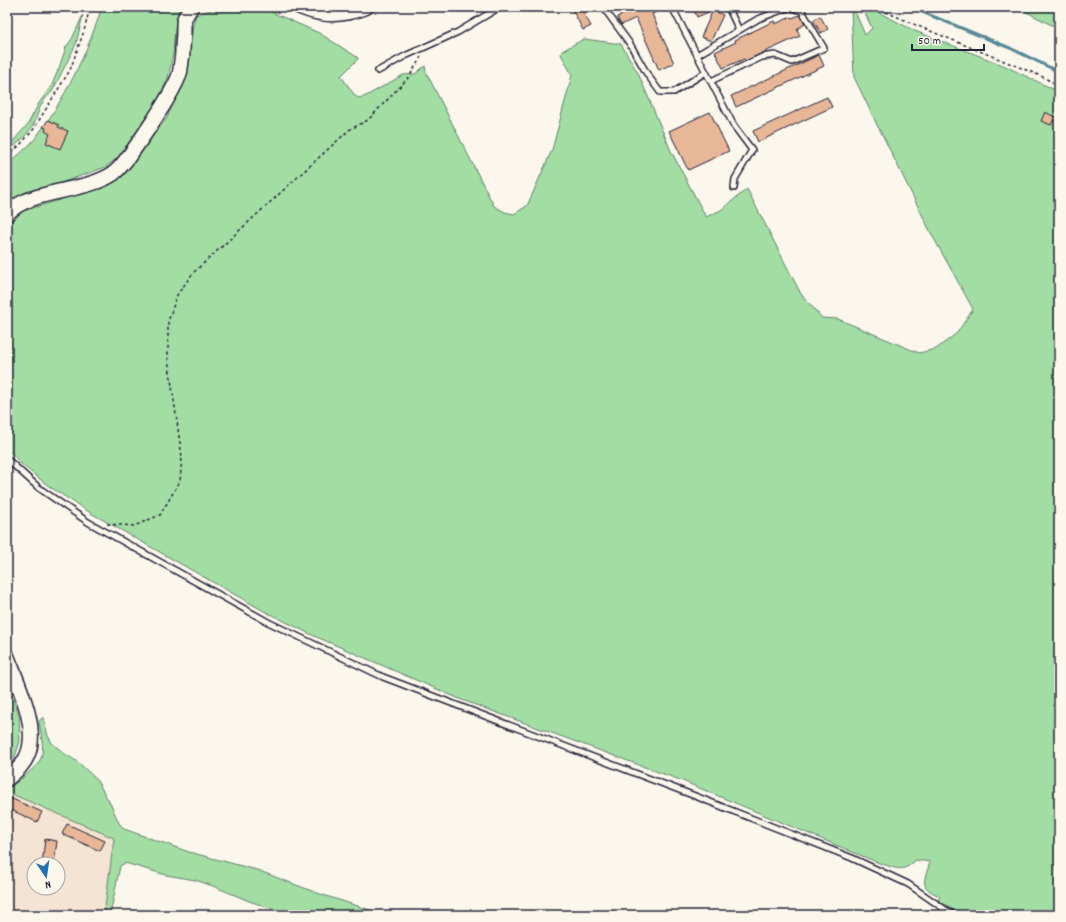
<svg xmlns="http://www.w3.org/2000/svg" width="1066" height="922" font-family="Dekko,sans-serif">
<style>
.built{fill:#f5e4d3;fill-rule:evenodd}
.green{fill:#a2dda3;stroke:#62806f}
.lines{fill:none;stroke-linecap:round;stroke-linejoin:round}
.stream{stroke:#578896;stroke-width:3}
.building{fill:#e7b798;stroke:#22223b}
.lane-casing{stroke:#22223b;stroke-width:8}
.secondary-casing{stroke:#22223b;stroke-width:17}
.path{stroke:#22223b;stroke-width:1.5;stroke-dasharray:3 3;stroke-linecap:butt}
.lane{stroke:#fbf7ec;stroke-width:5}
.secondary{stroke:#fbf7ec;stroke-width:14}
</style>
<rect width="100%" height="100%" fill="#fbf7ec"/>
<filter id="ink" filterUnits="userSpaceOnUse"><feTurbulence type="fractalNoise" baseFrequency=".025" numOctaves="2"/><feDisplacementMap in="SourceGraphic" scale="8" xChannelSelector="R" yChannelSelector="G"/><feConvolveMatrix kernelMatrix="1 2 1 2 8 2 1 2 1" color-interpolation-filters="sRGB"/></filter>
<g filter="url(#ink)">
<!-- built -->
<path class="built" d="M7,793l107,45 -10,77h-97zM34,864h24v24h-24z"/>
<!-- green -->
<g class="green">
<path d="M102,7h79l-6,21 -2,26 -5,24 -7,15 -22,38 -18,24 -15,12 -51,18 -30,7 -18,11v-38c9,-8 19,-16 27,-25 30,-39 53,-86 68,-133z"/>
<path d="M218,7h42l59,26 38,24 1,2 -17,17 15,21 3,1 7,-2 37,-21 12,-1 10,-8 1,6 68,134 11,6 9,2 13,-8 25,-56 20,-75 -11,-21 1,-3 22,-12 37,5 17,29 33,78 35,66 15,-7 26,-21 54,105 21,24 16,1 81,34 17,-4 21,-16 16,-24 -41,-74 -53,-107 -1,-1 -24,-50 -3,-70h2l12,28 7,-7 -10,-21h8l2,2 43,22 88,34 56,27v823h-98l-23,-15 2,-4c-23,-9 -15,-16 -10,-34l-14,-2c-15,14 -19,8 -37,3l-199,-83 -218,-80 -150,-65 -50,-25 -173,-98 -39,-25 -29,-23 -14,-16v-211l4,-14 12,-12 69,-21 26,-13 49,-59 21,-54 5,-39 3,-10z"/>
<path d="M1017,7h42v22z"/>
<path d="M83,15l-7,29 -24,48c-6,5 -12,13 -14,21 -2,4 0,2 -2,6 -5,13 -18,25 -29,33v-4l21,-24 11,-21 12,-16 8,-19 7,-21 6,-8z"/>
<path d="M7,681l12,35 1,25 -5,16 -8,7z"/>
<path d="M43,717l5,19 4,7 13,11 13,8 18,17 15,26 8,18 5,6 65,23 68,18 63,24 66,21h-81l-32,-6 -24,-8 -36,-15 -18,-6 -29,-5 -41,-12 -5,3 -10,49h-6l10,-77 -107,-46v-3c9,-6 31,-22 34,-31 4,-9 -1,-28 -2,-37z"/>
</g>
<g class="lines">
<!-- stream -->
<path class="stream" d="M910,7l100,41 49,24"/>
</g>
<!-- building -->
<g class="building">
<path d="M571,7h9l11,19 -8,4z"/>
<path d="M631,7h37l-16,7 22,49 -15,7 -23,-52 -15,7 -4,-8 15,-7z"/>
<path d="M693,7h27l-7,3 10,5 -12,26 -10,-4 12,-27 -16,7z"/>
<path d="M800,15l5,9 -8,5 3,7 -55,25 -1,-2 -21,9 -8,-16 21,-10 -1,-2 39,-19 1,3 16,-7 1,1z"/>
<path d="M820,16l8,13 -7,4 -8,-13z"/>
<path d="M819,55l5,11 -88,41 -5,-11z"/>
<path d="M827,97l5,10 -74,35 -5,-11z"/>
<path d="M710,112l19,39 -41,19 -19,-39z"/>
<path d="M1045,112l10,5 -4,8 -10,-4z"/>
<path d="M48,120l11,5 -1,2 10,4 -8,18 -14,-6 4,-9 -5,-3 1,-3 -3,-1z"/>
<path d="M10,798l32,14 -5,10 -28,-13 1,-2 -3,-2z"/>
<path d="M67,824l38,17 -5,10 -38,-17z"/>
<path d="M45,839l12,2 -3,23h-12z"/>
</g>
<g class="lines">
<defs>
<g id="lane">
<path d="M603,7l27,37 17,30 13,18h14l32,-20"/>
<path d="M672,7l62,119 18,24 -17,29 -1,9"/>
<path d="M728,7l11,23"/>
<path d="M697,55l61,-36 32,-12 12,4 22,37 -32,14 -17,-7 -13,2 -51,24"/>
<path d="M378,71l27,-15 53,-24 42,-25"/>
<path d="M7,459l32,29 49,34 180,100 115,55 312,119 157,62 56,26 45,31"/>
</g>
<g id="secondary">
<path d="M300,7c24,10 42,9 66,0"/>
<path d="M7,214c21,-25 79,-21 107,-41 13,-10 63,-85 66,-101 2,-11 3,-22 3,-33 1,-6 0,-13 1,-19 1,-4 5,-9 7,-13"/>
<path d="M7,656c10,26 33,72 20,100 -4,10 -12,16 -20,23"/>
</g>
</defs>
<!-- lane casing -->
<use href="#lane" class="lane-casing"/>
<!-- secondary casing -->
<use href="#secondary" class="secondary-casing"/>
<!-- path -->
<g class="path">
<path d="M282,7l8,3"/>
<path d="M875,7l43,19 123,50 18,10"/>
<path d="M7,156l12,-10 14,-16 37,-60 14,-39 6,-24"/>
<path d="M7,230l2,-4"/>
<path d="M7,275v14"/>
<path d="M107,524l27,2 26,-11 20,-34 2,-24 -14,-99v-36l9,-27 16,-22 156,-143 19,-10 41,-43 12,-20"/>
</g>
<!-- lane -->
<use href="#lane" class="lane"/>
<!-- secondary -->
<use href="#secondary" class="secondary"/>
</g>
</g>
<!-- margin -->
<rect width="1066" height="922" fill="none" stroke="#fbf7ec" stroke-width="24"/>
<rect x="12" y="12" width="1042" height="898" fill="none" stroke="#22223b" stroke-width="1.5" filter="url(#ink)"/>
<!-- north arrow -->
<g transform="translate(46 876) rotate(167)"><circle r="19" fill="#fbf7ec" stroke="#a4a2a5"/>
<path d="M0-3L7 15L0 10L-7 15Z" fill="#1f6fb2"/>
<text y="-6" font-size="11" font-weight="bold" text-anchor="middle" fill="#22223b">N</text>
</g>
<!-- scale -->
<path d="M912 44v6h72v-6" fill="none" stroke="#22223b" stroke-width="2"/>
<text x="918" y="44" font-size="12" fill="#22223b" stroke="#fbf7ec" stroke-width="3" paint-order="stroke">50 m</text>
</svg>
